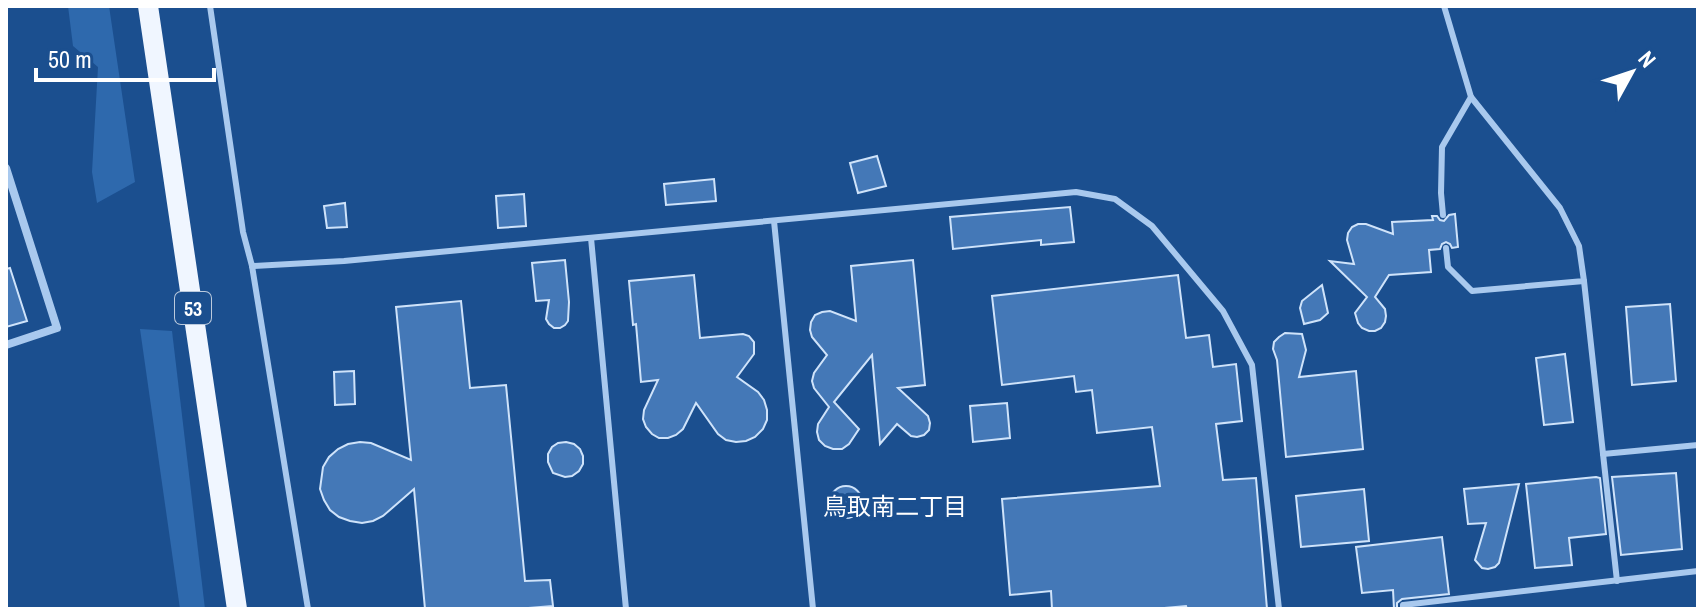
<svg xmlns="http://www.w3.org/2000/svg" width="1704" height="615" font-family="'Archivo Narrow','Noto Sans JP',sans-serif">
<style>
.green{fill:#2e69ad}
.building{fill:#4478b7;stroke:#cfe3fa;stroke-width:2}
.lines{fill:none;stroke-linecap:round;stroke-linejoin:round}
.lane{stroke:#a9c9ee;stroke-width:6}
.street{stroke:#a9c9ee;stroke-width:8}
.primary{stroke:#f0f6ff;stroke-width:20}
.labels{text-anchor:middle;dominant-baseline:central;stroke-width:7;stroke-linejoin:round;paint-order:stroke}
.shield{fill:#1b4f8f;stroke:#bbcadd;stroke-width:2}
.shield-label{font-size:20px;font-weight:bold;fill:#fff}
.neighbourhood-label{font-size:24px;fill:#fff;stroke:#1b4f8f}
</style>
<rect width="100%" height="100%" fill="#1b4f8f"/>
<!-- green -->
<g class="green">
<path d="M68,6h41l26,176 -38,21 -5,-31 6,-105 -25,-21z"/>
<path d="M140,329l32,2 33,278h-25z"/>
</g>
<!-- building -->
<g class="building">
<path d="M877,156l9,30 -28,7 -8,-30z"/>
<path d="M714,179l2,22 -50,4 -2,-21z"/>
<path d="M524,194l2,32 -28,2 -2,-32z"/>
<path d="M345,203l2,24 -20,1 -3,-22z"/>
<path d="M1070,207l4,35 -33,3v-5l-88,9 -3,-32z"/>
<path d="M1455,214l3,33 -6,1 -2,-4 -4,-2 -4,2 -2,5 -11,1 2,22 -42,3 -14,22 10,12 1,7 -1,6 -4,6 -6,3h-6l-7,-3 -4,-5 -3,-10 12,-16 -37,-36 24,3 -7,-24 1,-7 4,-6 6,-3h8l27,10 -1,-12 41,-2 -1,-4h5l3,4 4,1 5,-6z"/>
<path d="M565,260l4,42 -1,19 -3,4 -5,3h-6l-5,-4 -3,-5 3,-19 -13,1 -4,-38z"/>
<path d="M913,260l12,125 -27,3 30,28 2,7 -1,7 -5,5 -7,2 -6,-1 -14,-12 -17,20 -8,-89 -38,47 25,27 -10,15 -7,5h-9l-8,-3 -6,-6 -2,-8 1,-8 11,-17 -15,-19 -2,-7 2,-8 13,-18 -15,-18 -2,-7 1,-8 4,-7 7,-3 8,-1 26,10 -5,-55z"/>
<path d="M10,268l17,53 -21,6v-58z"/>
<path d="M694,275l6,63 43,-4 6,2 5,6v12l-17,23 21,15 6,8 3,10v10l-4,9 -8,8 -9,4 -10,1 -10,-2 -8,-6 -22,-31 -13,26 -7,6 -8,3h-9l-7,-4 -6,-7 -3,-8 1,-9 14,-30 -17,2 -5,-58 -3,1 -4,-44z"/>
<path d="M1178,275l8,63 23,-3 4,32 23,-3 6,57 -26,3 7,56 33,-2 11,131h-80l-1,-3 -33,3h-101l-1,-18 -41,4 -8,-96 158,-13 -8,-59 -55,6 -5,-43 -16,2 -2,-16 -72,9 -10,-89z"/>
<path d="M1322,285l6,28 -8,7 -16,4 -4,-16 2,-7z"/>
<path d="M461,301l9,87 36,-3 19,196 25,-1 3,26 -37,3h-91l-11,-120 -31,27 -10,5 -11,2 -12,-2 -11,-4 -9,-7 -6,-10 -4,-11 3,-22 6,-10 9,-8 10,-5 12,-2 11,1 40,17 -15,-153z"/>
<path d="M1670,304l6,77 -44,4 -6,-78z"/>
<path d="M1285,333l17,1 4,16 -7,27 57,-6 7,78 -77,8 -9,-97 -4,-11 1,-7 5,-5z"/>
<path d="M1565,354l8,68 -29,3 -8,-67z"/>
<path d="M354,371l1,33 -20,1 -1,-33z"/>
<path d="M1007,403l3,35 -37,4 -3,-36z"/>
<path d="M566,442l8,2 6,5 3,7v8l-4,7 -7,5 -7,1 -12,-4 -5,-11v-8l4,-7 6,-4z"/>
<path d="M1676,473l6,76 -61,6 -9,-78z"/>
<path d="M1596,477l4,1 6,56 -37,4 3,27 -37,3 -9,-84z"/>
<path d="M1519,484l-20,79 -4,4 -7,2 -6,-1 -7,-8 11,-37 -18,1 -4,-35z"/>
<circle cx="846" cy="502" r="16"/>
<path d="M1364,489l5,52 -68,6 -5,-51z"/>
<path d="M1442,537l7,57 -47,5 -5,4v6h-3l-1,-19 -31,3 -6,-46z"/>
</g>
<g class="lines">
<!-- lane -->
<g class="lane">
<path d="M210,6l33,226 9,34 56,343"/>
<path d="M1444,6l27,91 89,111 19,38 5,35 -112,10 -24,-24 -2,-19"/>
<path d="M1443,215l-2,-22 1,-46 29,-50"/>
<path d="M774,221l39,388"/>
<path d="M591,238l35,371"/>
<path d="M252,266l92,-5 732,-69 39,7 37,27 71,85 29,54 27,244"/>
<path d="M1584,281l33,300"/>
<path d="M1603,454l95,-9"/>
<path d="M1403,609v-4l295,-34"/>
</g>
<!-- street -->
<path class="street" d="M6,168l51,160 -51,17"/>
<!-- primary -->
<path class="primary" d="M148,6l89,603"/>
</g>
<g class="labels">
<!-- shield labels -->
<rect class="shield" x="175" y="292" width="36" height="32" rx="6"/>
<g class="shield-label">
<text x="193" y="308">53</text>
</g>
<!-- neighbourhood labels -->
<g class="neighbourhood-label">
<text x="895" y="506">鳥取南二丁目</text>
</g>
</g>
<!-- border -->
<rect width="1704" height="615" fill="none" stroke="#ffffff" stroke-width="16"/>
<!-- north arrow -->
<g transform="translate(1632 72) rotate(50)" stroke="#1b4f8f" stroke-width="6" paint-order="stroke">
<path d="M0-6L14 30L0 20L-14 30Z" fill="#ffffff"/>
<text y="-12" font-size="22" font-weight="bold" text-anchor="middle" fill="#ffffff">N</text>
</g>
<!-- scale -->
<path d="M36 68v12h178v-12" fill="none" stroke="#ffffff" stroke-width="4"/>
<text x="48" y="68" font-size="24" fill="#ffffff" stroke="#1b4f8f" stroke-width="6" paint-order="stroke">50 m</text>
</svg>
